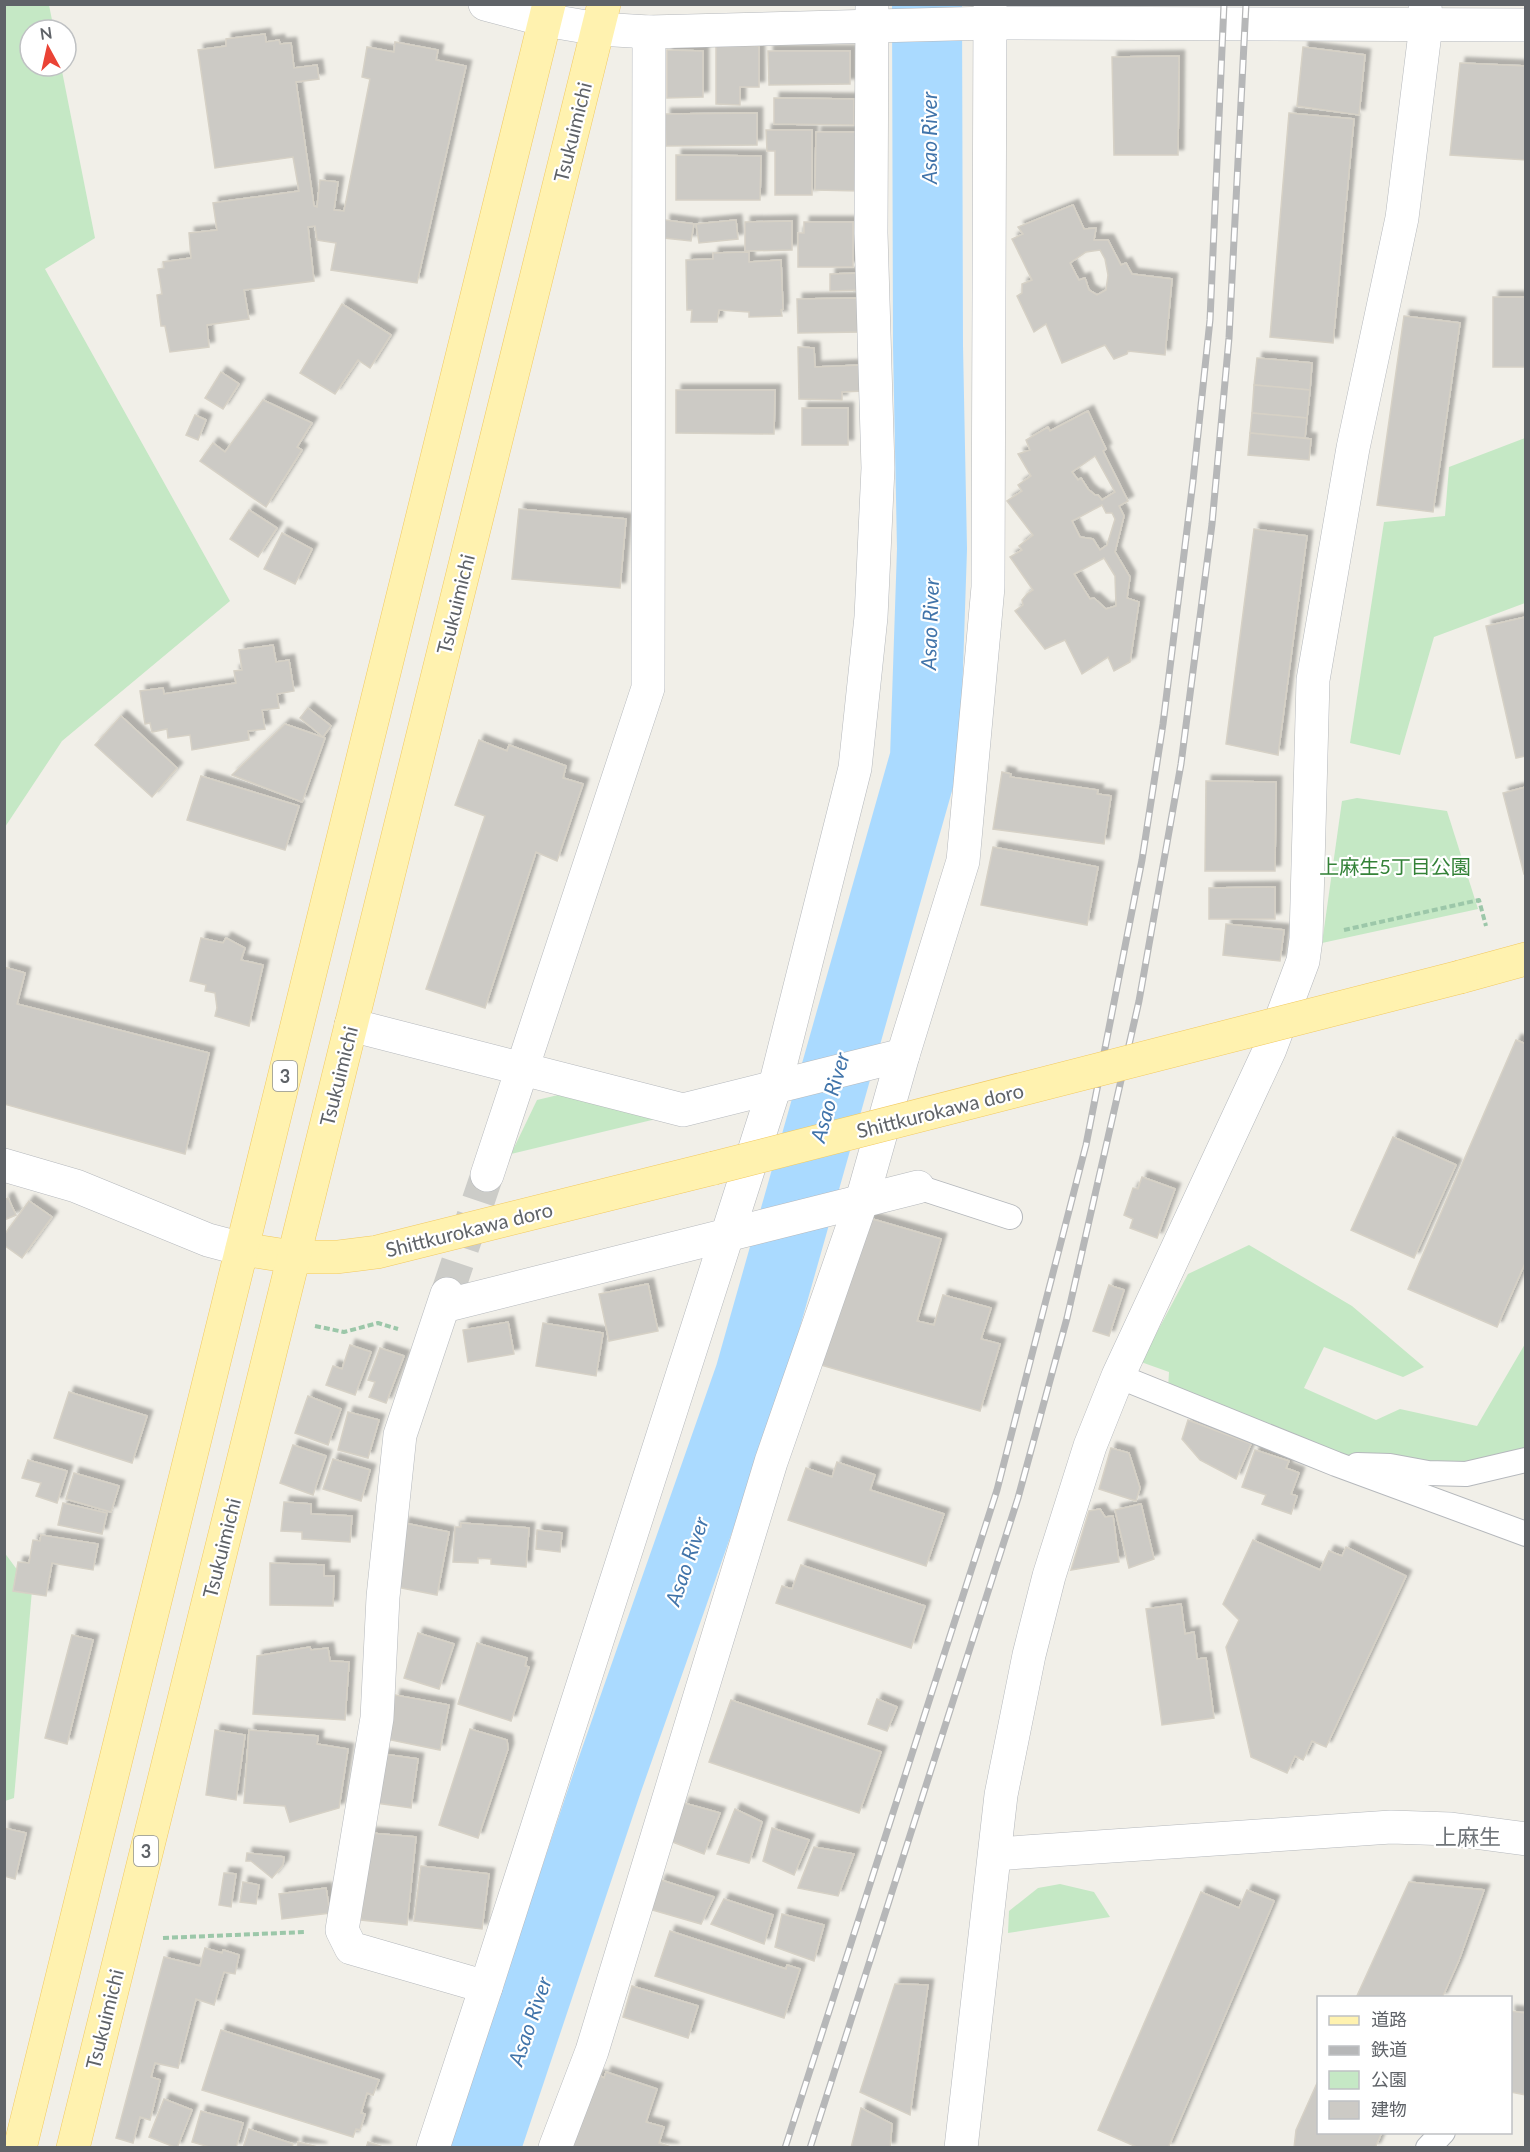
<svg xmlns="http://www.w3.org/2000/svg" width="1530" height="2152" font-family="Lato,'Noto Sans JP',sans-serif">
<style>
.green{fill:#c5e8c5}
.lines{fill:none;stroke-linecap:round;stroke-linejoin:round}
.river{stroke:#aadaff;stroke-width:70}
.building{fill:#cccac5;stroke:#d6d1c6;stroke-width:1.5;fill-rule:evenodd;filter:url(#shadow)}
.minor-tunnel{stroke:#ccccc8;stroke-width:33;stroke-dasharray:33 16;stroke-linecap:butt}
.service-casing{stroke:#b5b8bc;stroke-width:26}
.minor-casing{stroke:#b5b8bc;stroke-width:34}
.tertiary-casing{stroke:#b5b8bc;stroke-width:34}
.primary-casing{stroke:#f2c960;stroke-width:34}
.path{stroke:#9cc7a9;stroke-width:4;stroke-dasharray:6 3;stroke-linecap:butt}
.service{stroke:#fff;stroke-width:24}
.minor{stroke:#fff;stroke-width:33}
.tertiary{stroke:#fff;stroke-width:33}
.primary{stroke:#fff2af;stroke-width:33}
.rail-casing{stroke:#b6b7b8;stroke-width:7}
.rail{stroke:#fff;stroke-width:4.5;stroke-dasharray:14;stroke-linecap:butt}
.primary-bridge-casing{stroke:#f2c960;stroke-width:34;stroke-linecap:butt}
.primary-bridge{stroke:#fff2af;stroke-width:33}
.labels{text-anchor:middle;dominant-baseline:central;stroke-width:4.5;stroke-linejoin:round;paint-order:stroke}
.shield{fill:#fff;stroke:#8f9295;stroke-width:1.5}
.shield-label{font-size:18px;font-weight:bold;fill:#5f6368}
.street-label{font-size:20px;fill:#5f6368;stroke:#fff}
.park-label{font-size:20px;fill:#348238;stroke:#fff}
.water-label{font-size:21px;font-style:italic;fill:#4174aa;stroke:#fff}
.quarter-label{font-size:22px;fill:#70757a;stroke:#fff}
</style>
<defs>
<filter id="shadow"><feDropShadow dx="5.5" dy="-5.5" stdDeviation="1.5" flood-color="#0004"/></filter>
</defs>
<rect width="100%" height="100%" fill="#f1efe8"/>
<!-- green -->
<g class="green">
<path d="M5,4l44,1 5,25h-24v36h31l34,172 -50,31 185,332 -168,140 -57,86z"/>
<path d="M1525,438v165l-91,34 -34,118 -50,-12 34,-221 61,-6 4,-49z"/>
<path d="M1357,798l90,13 31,98 -156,34 20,-142z"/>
<path d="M558,1095l98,24 -145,35 26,-54z"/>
<path d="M1249,1245l103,61 72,61 -21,10 -79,-30 -20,41 72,32 24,-11 77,17 48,-82v116l-133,12 -224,-83 1,-17 -28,-10 47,-88z"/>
<path d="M4,1552l28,38 -18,208 -9,3z"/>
<path d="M1060,1884l34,8 16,25 -102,16 1,-22 29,-23z"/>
</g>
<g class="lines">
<!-- river -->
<path class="river" d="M485,2148l123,-368 142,-405 175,-617 7,-209 -4,-203 -1,-342"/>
</g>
<!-- building -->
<g class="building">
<path d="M265,34l1,8 13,-2 1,4 11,-1 3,25 23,-3 2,14 -23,3 18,124 3,1 3,-27 18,2 -4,28 10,1 26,-132 -8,-2 5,-30 27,5 1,-10 43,8 -2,10 30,6 -49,217 -86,-13 5,-27 -19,-3 -2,-14 -7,1 6,54 -70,9 5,29 -42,6 2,22 -39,5 -5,-26h-4l-4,-31 5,-1 -4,-25 6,-1 -1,-6 28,-4 -2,-25 28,-3 -4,-27 86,-12 -6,-34 -78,11 -17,-118 28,-4v-7z"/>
<path d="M716,45l43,1v41h-19v18l-24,-1z"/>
<path d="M1303,47l62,8 -6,60 -62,-9z"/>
<path d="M667,50l36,1v46l-36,1z"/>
<path d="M768,51h82v33l-81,1z"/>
<path d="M1179,56l-1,99h-64l-2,-98z"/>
<path d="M1460,63l66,3v94l-76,-5z"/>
<path d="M774,98l80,1v26l-80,-1z"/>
<path d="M757,113v32l-91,1 -1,-32z"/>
<path d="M1289,113l65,6 -21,224 -63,-6z"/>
<path d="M766,130h46v65h-37v-44h-8z"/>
<path d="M816,132h44v59l-45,-1z"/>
<path d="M676,155l85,1 -1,44h-84z"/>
<path d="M1073,205l11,24 12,-1 -2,12h14l13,25 5,-2 6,11 40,5 -7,76 -37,-4 -1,3 -13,5 -9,-14 -43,18 -16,-39 -12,8 -17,-36 5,-3v-9l10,-4 -20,-41 11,-5 -5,-7zM1100,250l5,9 3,16 -2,15 -9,5 -8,-5 -4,-12 -6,2 -9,-17 16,-11z"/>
<path d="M665,220l29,4 -3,17 -27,-3z"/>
<path d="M736,220l2,19 -39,4 -3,-19z"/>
<path d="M792,221v29l-47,1v-29z"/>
<path d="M804,222h49v45h-55v-34h6z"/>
<path d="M749,252v10l32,-2 2,49 -2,1 1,6 -33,1v-5l-30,-2 -2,12h-26l1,-12h-5l-1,-50 27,-1v-6z"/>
<path d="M862,273v17l-32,1v-17z"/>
<rect x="1493" y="297" width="33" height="70"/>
<path d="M862,298v34l-64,1 -1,-34z"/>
<path d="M342,304l49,31 -21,33 -12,-8 -23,34 -35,-21z"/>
<path d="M1404,316l56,7 -27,189 -56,-7z"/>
<path d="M798,347l16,1 1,19 47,-2 1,26 -21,1v8l-43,-1z"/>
<path d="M1257,358l55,5 -2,27 -56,-5z"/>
<path d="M221,372l18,12 -16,25 -18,-11z"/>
<path d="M1254,385l56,5 -3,28 -55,-5z"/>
<path d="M676,390h99l-1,44 -98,-1z"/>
<path d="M263,400l49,23 -15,24 5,3 -36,57 -66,-46 13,-18 12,9z"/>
<rect x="802" y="408" width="46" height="37"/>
<path d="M1088,411l18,38 -3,2 25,50 -9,5 5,10 -9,36 15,25 -3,21 12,4 -9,60 -16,9 -6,-14 -26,17 -17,-34 -20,9 -30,-38 8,-6 -1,-5 5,-6 6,-4 -23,-33 12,-7 -3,-4 14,-11 -26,-34 15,-10 -4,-6 13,-9 -13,-22 12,-4 -4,-10 22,-13 2,4zM1095,456l20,36 -13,8 -4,-5h-3l-7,-6 -7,-11 -3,2 -6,-8zM1102,505l4,8h6l3,6 -8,26 -7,5 -7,-11 -13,-2 -8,-16zM1104,558l11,18 1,30 -10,3 -12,-11 -4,1 -16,-25z"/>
<path d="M1252,413l55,5 -2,20 -55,-5z"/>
<path d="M195,415l11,5 -8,20 -12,-5z"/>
<path d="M1250,433l61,6 -2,21 -61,-5z"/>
<path d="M519,509l107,10 -6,69 -108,-9z"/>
<path d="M249,510l28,18 -19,29 -28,-18z"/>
<path d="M1254,529l53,7 -29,219 -52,-11z"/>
<path d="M282,533l30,16 -17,35 -31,-15z"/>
<path d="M1526,617v139l-10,2 -30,-132z"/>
<path d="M273,645l3,17 13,-2 5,31 -17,3 2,14 -17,2 3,19 -17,2 1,9 -57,10 -2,-15 -22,3 -1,-9 -15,3 -2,-9 -5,1 -5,-33 23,-3 1,6 72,-11 -2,-12 8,-1 -3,-20z"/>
<path d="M308,708l23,18 -8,11 -23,-19z"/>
<path d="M121,716l56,52 -25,29 -57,-52z"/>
<path d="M285,724l40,14 -23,64 -70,-27z"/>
<path d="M479,740l28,11 2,-6 57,21 -3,12 20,6 -26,77 -21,-9 -51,156 -59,-19 59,-173 -30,-11z"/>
<path d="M1002,772l9,2 -1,3 88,13 -1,4 14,2 -7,48 -111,-15z"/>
<path d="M201,776l98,30 -14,44 -98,-30z"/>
<path d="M1206,781l70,1 -1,89h-70z"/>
<path d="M1526,787v86l-2,1 -21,-81z"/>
<path d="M993,847l105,20 -11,58 -106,-20z"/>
<path d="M1275,887v32h-66v-31z"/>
<path d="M1226,924l58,6 -4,31 -57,-6z"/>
<path d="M201,938l22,5 3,-5 19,10 -4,12 22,5 -14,61 -34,-10 2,-8 -2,-15 -10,-2 1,-6 -16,-4z"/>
<path d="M4,967l21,6 -8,31 192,49 -24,101 -181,-50z"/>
<path d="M1516,1040l10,4v217l-29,66 -89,-38z"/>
<path d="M1393,1137l63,28 -42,93 -63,-28z"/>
<path d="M1142,1177l33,12 -18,49 -27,-10 3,-9 -9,-4 9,-27 5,1z"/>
<path d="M8,1198l8,17 -12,5v-20z"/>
<path d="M29,1201l23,16 -30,41 -18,-13v-10z"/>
<path d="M869,1218l72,21 -24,82 17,4 9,-30 48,13 -10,31 19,5 -20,67 -159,-46z"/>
<path d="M648,1284l10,47 -49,10 -10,-47z"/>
<path d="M1109,1285l15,5 -15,46 -16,-5z"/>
<path d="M508,1322l6,32 -46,8 -5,-32z"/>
<path d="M543,1323l60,10 -7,43 -60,-10z"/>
<path d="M350,1345l21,7 -16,43 -29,-10 7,-19 9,3z"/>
<path d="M380,1348l24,8 -18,47 -17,-6 6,-15 -7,-2z"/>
<path d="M69,1392l78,24 -15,47 -78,-25z"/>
<path d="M308,1396l33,13 -13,36 -33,-12z"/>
<path d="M348,1412l31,8 -11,38 -30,-8z"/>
<path d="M1188,1420l63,24 -15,35 -36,-19 -18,-21z"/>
<path d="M293,1445l33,11 -13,39 -33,-12z"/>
<path d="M1111,1448l18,5 11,35 -4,13 -37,-12z"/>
<path d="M1255,1450l34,11 -3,7 13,5 -8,21 6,2 -6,18 -29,-10 4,-9 -24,-8z"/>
<path d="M333,1459l37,11 -9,31 -38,-12z"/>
<path d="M28,1460l39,11 -10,32 -21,-7 5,-13 -19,-5z"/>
<path d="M837,1462l38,13 -5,15 74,24 -18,52 -138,-46 18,-52 26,9z"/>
<path d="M74,1473l45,13 -8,26 -45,-13z"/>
<path d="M284,1502l27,2v10l41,2 -2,26 -48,-3v-7l-21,-1z"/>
<path d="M63,1503l44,10 -5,21 -44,-9z"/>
<path d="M1141,1504l13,55 -25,9 -14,-58z"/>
<path d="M1100,1509l5,8 8,-1 6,46 -48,8 18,-59z"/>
<path d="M404,1523l45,9 -12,63 -46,-9z"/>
<path d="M461,1523l68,5 -3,39 -35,-3v-5l-13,-1v5l-25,-1 2,-35h6z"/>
<path d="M537,1530l25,3 -2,19 -24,-3z"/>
<path d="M41,1535l57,9 -5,26 -41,-7 -6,33 -33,-5 5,-29 11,1 4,-23 7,1z"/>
<path d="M1253,1540l67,30 9,-19 13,5 4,-9 60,29 -80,171 -14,-6 -9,19 -8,-4 -8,17 -36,-16 -25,-110 13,-27 -16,-16z"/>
<path d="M270,1563l54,2v11h10l-1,30 -63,-1z"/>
<path d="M801,1565l124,41 -14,42 -135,-45 6,-17 10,3z"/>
<path d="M1181,1604l4,30 9,-2 3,27 9,-1 8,60 -52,7 -16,-116z"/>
<path d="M418,1633l36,11 -15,45 -35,-11z"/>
<path d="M72,1635l21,5 -26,104 -22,-6z"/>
<path d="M477,1643l50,15 -2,8 4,1 -18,54 -53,-17z"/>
<path d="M310,1647l1,3 17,-2 2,13 19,1 -4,58 -92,-6 4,-58z"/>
<path d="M395,1695l54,10 -9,45 -54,-11z"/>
<path d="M877,1699l20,8 -10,24 -19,-7z"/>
<path d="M731,1700l150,52 -22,61 -150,-51z"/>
<path d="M470,1729l37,11 1,9 -30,89 -39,-13z"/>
<path d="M215,1730l30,5 -9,65 -30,-5z"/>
<path d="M249,1730l69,6 -1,8 31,5 -9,59 -49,14 -5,-16 -41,-3z"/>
<path d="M383,1754l35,5 -7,49 -35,-5z"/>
<path d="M684,1803l36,10 -16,41 -34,-13z"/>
<path d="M735,1809l27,13 -13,41 -32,-9z"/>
<path d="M4,1828l22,5 -11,46 -11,-3z"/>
<path d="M772,1828l37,12 -15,35 -31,-14z"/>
<path d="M370,1833l46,4 -9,88 -46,-5z"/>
<path d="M814,1847l40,7 -16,42 -40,-8z"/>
<path d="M247,1853l37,4 -1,8 -11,13 -21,-17h-5z"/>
<path d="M421,1866l68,8 -7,55 -68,-8z"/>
<path d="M224,1873l12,1 -5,33 -12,-2z"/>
<path d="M661,1880l53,17 -13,27 -52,-15z"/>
<path d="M243,1882l16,3 -3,19 -16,-2z"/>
<path d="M1409,1882l75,8 -25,70 -17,38h-86z"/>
<path d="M326,1888l4,25 -48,6 -3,-25z"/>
<path d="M1247,1890l27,11 -106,247h-29l-41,-18 103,-238 38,16z"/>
<path d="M724,1899l49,16 -9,29 -53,-20z"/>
<path d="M782,1914l42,11 -10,36 -39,-14z"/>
<path d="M670,1931l116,38 1,-4 13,4 -16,49 -129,-42z"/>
<path d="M205,1948l17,5 1,-3 16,5 -4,19 -11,-2 -10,33 -18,-6 -18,69 -23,-5 -4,14 9,3 -10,40 -10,-3 -7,26 -17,-5 48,-181 36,9z"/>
<path d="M895,1984l33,1 -18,130 -50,-23z"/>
<path d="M632,1986l66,20 -10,32 -65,-21z"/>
<path d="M1510,2011l16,2v82l-16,-3z"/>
<path d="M221,2030l158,50 -6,15 -6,-2 -6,20 4,1 -5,16 -4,-1 -3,8 -151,-47z"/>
<path d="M606,2072l51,17 -11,33 18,5 -5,16 15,5h-108l32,-73 6,3z"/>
<path d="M1318,2081v51h64l-7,16h-81l2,-18z"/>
<path d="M164,2099l28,11 -15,38 -28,-11z"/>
<path d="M861,2108l31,16 -2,24h-39z"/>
<path d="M201,2111l42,12 -7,25h-23l-21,-6z"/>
<path d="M249,2129l44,15 -1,4h-49z"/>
<path d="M298,2142l24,6h-25z"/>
<path d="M368,2142l18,6h-20z"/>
</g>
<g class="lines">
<!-- minor-tunnel -->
<path class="minor-tunnel" d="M447,1294l40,-119"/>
<defs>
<g id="service">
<path d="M918,1187l92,30"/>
<path d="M1118,1376l218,88 190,70"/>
<path d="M1357,1465l33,1 38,7 38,1 60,-14"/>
<path d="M1428,2148l15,-16"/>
</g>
<g id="minor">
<path d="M598,29l51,3 341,-9 536,2"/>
<path d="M351,1025l332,85 220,-55"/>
<path d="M4,1165l72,21 132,54 34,9"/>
<path d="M487,1175l161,-487 1,-656"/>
<path d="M447,1294l-47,141 -17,162 -6,121 -35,212 9,18 135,39"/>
<path d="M444,1306l474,-119"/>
<path d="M433,2148l53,-161 289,-901 80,-318 16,-151 7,-149 -7,-235 1,-229"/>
<path d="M555,2148l37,-97 179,-589 91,-262 41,-145 60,-194 25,-274 2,-583"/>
<path d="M961,2148l40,-353 28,-140 20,-79 41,-130 28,-70 152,-327 33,-88 3,-22 7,-259 40,-232 49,-230 24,-193 -1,-21"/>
</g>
<g id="tertiary">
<path d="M485,4l60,16 53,9"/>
<path d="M995,1854l396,-27 60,2 75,10"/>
</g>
<g id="primary">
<path d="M1460,977l66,-18"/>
<path d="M242,1249l51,8h44l40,-5 337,-84"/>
<path d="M20,2148l529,-2144"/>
<path d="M73,2148l531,-2144"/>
</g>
</defs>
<!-- service casing -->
<use href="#service" class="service-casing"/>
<!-- minor casing -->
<use href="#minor" class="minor-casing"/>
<!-- tertiary casing -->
<use href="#tertiary" class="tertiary-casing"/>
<!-- primary casing -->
<use href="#primary" class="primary-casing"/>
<!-- path -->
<g class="path">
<path d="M1344,930l135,-30 7,26"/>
<path d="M315,1326l29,6 34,-9 20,6"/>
<path d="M163,1938l143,-6"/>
</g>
<!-- service -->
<use href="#service" class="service"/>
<!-- minor -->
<use href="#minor" class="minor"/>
<!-- tertiary -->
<use href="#tertiary" class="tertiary"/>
<!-- primary -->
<use href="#primary" class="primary"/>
<defs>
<g id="rail">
<path d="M785,2148l212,-658 89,-345 56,-285 21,-136 30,-243 17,-161 14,-316"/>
<path d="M810,2148l208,-650 49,-180 72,-317 42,-237 31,-240 17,-186 17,-334"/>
</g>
</defs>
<!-- rail casing -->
<use href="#rail" class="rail-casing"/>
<!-- rail -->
<use href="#rail" class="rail"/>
<defs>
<path id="primary-bridge" d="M714,1168l746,-191"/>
</defs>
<!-- primary-bridge casing -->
<use href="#primary-bridge" class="primary-bridge-casing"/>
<!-- primary-bridge -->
<use href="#primary-bridge" class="primary-bridge"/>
</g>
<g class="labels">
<!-- shield labels -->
<g class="shield">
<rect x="273" y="1061" width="24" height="30" rx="4.5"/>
<rect x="134" y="1836" width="24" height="30" rx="4.5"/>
</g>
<g class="shield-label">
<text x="285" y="1076">3</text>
<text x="146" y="1851">3</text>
</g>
<!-- street labels -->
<g class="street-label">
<text transform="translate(572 132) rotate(-76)">Tsukuimichi</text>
<text transform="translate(455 604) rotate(-76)">Tsukuimichi</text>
<text transform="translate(338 1076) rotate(-76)">Tsukuimichi</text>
<text transform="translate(940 1110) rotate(-14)">Shittkurokawa doro</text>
<text transform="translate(469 1229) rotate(-14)">Shittkurokawa doro</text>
<text transform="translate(221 1548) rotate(-76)">Tsukuimichi</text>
<text transform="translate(104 2019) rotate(-76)">Tsukuimichi</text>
</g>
<!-- park labels -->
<g class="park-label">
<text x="1395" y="866">上麻生5丁目公園</text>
</g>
<!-- water labels -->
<g class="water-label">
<text transform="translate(928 138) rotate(-90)">Asao River</text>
<text transform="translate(929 624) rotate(-88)">Asao River</text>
<text transform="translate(829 1097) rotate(-74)">Asao River</text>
<text transform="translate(686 1561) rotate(-71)">Asao River</text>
<text transform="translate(529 2021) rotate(-71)">Asao River</text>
</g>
<!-- quarter labels -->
<g class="quarter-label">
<text x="1468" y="1836">上麻生</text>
</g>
</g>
<!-- border -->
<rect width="1530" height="2152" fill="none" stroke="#5f6368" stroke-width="12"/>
<!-- legend -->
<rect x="1317" y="1996" width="195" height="138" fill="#ffffff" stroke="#bfc1c3" stroke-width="1.5"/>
<rect x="1329" y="2016" width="30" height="9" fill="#fff2af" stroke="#bfc1c3" stroke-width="1.5"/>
<text x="1371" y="2026" font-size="18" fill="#5f6368">道路</text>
<rect x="1329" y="2046" width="30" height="9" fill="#b6b7b8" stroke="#bfc1c3" stroke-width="1.5"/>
<text x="1371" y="2056" font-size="18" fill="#5f6368">鉄道</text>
<rect x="1329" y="2071" width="30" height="18" fill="#c5e8c5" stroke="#bfc1c3" stroke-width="1.5"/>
<text x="1371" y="2086" font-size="18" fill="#5f6368">公園</text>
<rect x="1329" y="2101" width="30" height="18" fill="#cccac5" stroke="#bfc1c3" stroke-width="1.5"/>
<text x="1371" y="2116" font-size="18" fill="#5f6368">建物</text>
<!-- north arrow -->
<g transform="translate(48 48) rotate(352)"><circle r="28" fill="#ffffff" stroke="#bfc1c3" stroke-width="1.5"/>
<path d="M0-4.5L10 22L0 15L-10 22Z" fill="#ea4335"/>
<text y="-9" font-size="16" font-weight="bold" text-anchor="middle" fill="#5f6368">N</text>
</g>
</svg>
